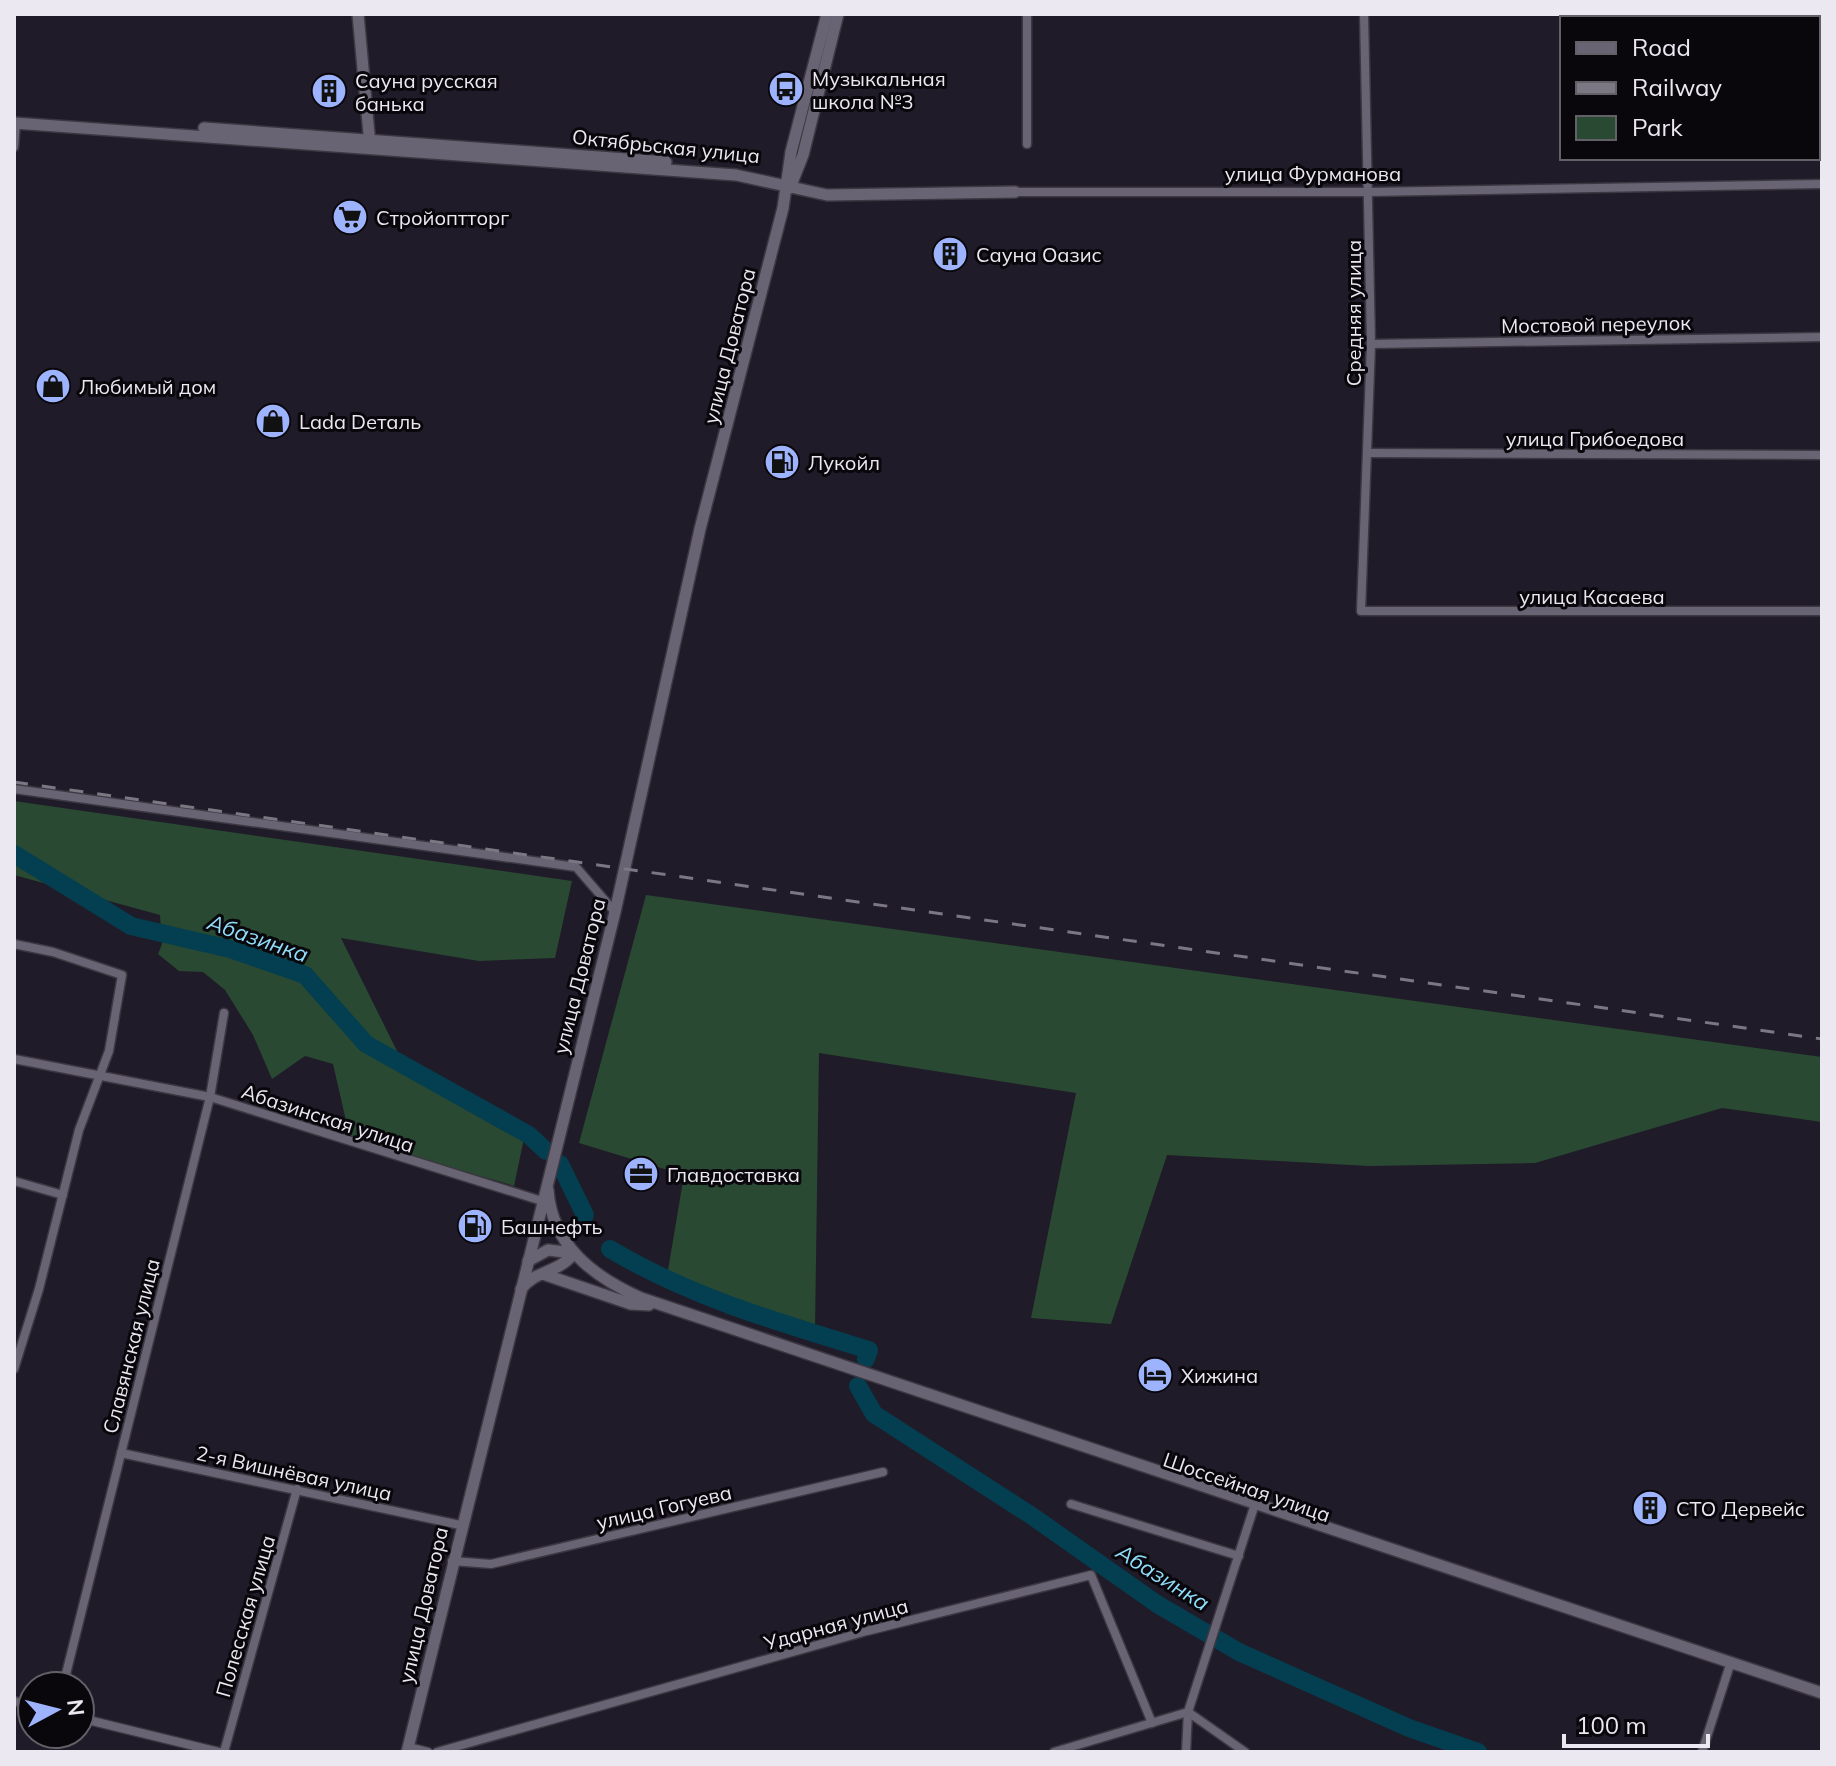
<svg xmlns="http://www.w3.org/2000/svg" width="1836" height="1766" font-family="Mulish,sans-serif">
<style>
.green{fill:#294932}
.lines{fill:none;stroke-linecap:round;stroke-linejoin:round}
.river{stroke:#033f50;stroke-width:18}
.street-casing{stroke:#3c3842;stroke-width:11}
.secondary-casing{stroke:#3c3842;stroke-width:14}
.street{stroke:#696473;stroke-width:8}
.secondary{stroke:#696473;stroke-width:11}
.rail{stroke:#7c7883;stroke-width:3;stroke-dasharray:14 14;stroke-linecap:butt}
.labels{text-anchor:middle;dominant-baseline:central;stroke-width:6;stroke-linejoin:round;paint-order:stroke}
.poi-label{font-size:20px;fill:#ebe8f1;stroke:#09070c;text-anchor:start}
.street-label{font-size:20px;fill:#ebe8f1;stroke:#09070c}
.water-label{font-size:22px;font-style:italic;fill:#90ddfa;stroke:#09070c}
</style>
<rect width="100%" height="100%" fill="#201b28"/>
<!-- green -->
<g class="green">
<path d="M14,801l558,80 -17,77 -76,3 -138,-23 57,115 76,48 53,23 -13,62c-55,-18 -111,-26 -164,-48l-17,-74 -28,-8 -33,23 -19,-44 -28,-45 -22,-18 -24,-1 -21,-17 4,-10 -2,-29 -146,-40z"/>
<path d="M646,895l1176,162v65l-100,-14 -187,55 -166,3 -202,-11 -56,169 -80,-6 45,-225 -257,-40 -4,277 -148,-54 17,-101 -105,-32z"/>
</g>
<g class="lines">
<!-- river -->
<g class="river">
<path d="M14,854l117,72 99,23 75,26 61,69 163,91 17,16"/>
<path d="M560,1164l25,51"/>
<path d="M610,1249c80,48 170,74 259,101l-3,9"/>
<path d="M858,1386l16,28 158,102 125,88 82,48 170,76 69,24"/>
</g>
<defs>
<g id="street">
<path d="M1027,14v130"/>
<path d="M1364,14l7,330 -10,267h461"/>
<path d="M14,147l2,-24"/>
<path d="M1015,192h354l453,-8"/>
<path d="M1371,344l451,-7"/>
<path d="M1368,453l454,2"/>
<path d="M14,789l562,78 39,45"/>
<path d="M14,944l39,8 69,23 -13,76 -30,79 -40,159 -25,80"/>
<path d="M14,1059l196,38 332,104"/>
<path d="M14,1181l49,14"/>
<path d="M121,1453l339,72"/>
<path d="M1071,1504l168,52"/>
<path d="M452,1561l39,3 392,-92"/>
<path d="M63,1686l147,-589 14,-84"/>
<path d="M14,1701l18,5"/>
<path d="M1188,1712l57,40"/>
<path d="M80,1718l139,34"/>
<path d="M408,1747l20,5"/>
<path d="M224,1752l73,-263"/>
<path d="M437,1752l430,-121 224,-56 61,148"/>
<path d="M1054,1752l134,-40"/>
<path d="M1186,1752l2,-40 67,-208"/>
<path d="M1702,1752l27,-84"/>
</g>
<g id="secondary">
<path d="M358,14l12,131"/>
<path d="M14,123l722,52 91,20 188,-3"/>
<path d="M204,128l462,34"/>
<path d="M790,188l13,-33 35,-141"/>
<path d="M548,1190c4,56 46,87 93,108l1181,395"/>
<path d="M528,1261l20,-11 25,3"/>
<path d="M543,1274l88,30 18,1"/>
<path d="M521,1289c14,-19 38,-16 52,-35"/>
<path d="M407,1752l208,-840 85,-383 83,-321 8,-56 36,-138"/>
</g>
</defs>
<!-- street casing -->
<use href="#street" class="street-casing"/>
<!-- secondary casing -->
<use href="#secondary" class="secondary-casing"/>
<!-- street -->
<use href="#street" class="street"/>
<!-- secondary -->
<use href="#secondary" class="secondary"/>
<!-- rail -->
<path class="rail" d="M14,782l1808,257"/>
</g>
<!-- icons -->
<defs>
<symbol id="bus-disc" viewBox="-11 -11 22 22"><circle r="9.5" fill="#9eb3fd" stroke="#09070c"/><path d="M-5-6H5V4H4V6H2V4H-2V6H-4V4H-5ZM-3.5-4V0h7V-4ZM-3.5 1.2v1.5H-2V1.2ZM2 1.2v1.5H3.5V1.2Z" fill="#111"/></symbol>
<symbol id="building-disc" viewBox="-11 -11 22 22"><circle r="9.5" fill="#9eb3fd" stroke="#09070c"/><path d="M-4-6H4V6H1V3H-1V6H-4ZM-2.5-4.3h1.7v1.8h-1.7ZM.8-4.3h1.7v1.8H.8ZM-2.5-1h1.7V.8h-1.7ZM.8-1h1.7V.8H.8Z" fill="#111"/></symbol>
<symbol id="supermarket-disc" viewBox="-11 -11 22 22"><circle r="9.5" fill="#9eb3fd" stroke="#09070c"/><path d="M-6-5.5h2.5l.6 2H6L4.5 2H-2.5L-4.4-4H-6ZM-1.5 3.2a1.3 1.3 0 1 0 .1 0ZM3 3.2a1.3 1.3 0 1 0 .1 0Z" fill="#111"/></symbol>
<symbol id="shop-disc" viewBox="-11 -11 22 22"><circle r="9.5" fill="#9eb3fd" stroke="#09070c"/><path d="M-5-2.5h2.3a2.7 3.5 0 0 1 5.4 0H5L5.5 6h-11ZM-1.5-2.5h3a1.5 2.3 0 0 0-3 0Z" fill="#111"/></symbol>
<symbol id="fuel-disc" viewBox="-11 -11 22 22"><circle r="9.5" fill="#9eb3fd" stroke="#09070c"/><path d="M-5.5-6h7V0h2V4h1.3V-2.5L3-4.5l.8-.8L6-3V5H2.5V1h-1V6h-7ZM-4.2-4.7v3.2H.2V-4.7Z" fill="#111"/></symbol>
<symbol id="office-disc" viewBox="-11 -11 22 22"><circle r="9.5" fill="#9eb3fd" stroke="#09070c"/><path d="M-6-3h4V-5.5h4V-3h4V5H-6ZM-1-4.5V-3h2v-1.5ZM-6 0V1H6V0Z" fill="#111"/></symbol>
<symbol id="hotel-disc" viewBox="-11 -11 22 22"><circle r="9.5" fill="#9eb3fd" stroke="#09070c"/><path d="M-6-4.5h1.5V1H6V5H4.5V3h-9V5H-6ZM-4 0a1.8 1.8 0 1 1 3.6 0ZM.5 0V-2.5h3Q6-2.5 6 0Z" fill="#111"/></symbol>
</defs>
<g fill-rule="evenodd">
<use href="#bus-disc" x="766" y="69" width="40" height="40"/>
<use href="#building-disc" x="309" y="71" width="40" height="40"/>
<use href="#supermarket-disc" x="330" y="197" width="40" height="40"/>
<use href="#building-disc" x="930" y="234" width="40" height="40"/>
<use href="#shop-disc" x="33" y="366" width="40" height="40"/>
<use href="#shop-disc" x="253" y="401" width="40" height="40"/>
<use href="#fuel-disc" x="762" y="442" width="40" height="40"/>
<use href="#office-disc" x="621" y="1154" width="40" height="40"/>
<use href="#fuel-disc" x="455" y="1206" width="40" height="40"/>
<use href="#hotel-disc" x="1135" y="1355" width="40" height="40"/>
<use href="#building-disc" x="1630" y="1488" width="40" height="40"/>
</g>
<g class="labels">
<!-- poi labels -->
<g class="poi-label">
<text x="812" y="78">Музыкальная<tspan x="812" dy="23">школа №3</tspan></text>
<text x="355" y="80">Сауна русская<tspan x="355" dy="23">банька</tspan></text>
<text x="376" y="217">Стройоптторг</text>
<text x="976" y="254">Сауна Оазис</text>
<text x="79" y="386">Любимый дом</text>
<text x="299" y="421">Lada Dеталь</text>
<text x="808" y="462">Лукойл</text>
<text x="667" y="1174">Главдоставка</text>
<text x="501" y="1226">Башнефть</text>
<text x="1181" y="1375">Хижина</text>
<text x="1676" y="1508">СТО Дервейс</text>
</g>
<!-- street labels -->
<g class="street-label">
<text transform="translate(666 146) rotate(6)">Октябрьская улица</text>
<text x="1313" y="173">улица Фурманова</text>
<text transform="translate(1353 313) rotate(-90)">Средняя улица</text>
<text transform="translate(1596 324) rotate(-1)">Мостовой переулок</text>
<text transform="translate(729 346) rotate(-76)">улица Доватора</text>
<text x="1595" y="438">улица Грибоедова</text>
<text x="1592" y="596">улица Касаева</text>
<text transform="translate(579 976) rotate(-76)">улица Доватора</text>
<text transform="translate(328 1118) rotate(18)">Абазинская улица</text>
<text transform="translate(131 1346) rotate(-76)">Славянская улица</text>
<text transform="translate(294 1473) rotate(12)">2-я Вишнёвая улица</text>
<text transform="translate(1247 1487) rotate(19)">Шоссейная улица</text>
<text transform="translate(664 1507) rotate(-13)">улица Гогуева</text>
<text transform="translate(423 1605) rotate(-77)">улица Доватора</text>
<text transform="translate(245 1616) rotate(-74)">Полесская улица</text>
<text transform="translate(836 1624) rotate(-15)">Ударная улица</text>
</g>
<!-- water labels -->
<g class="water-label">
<text transform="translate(258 938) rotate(19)">Абазинка</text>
<text transform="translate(1163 1577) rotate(32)">Абазинка</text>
</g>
</g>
<!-- border -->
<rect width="1836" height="1766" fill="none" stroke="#ebe8f1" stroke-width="32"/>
<!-- legend -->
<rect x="1560" y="16" width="260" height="144" fill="#09070c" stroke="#636168" stroke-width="2"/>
<rect x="1576" y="42" width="40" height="12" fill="#696473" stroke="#636168" stroke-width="2"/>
<text x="1632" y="56" font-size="24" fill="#ebe8f1">Road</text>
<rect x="1576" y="82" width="40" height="12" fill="#7c7883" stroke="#636168" stroke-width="2"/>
<text x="1632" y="96" font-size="24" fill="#ebe8f1">Railway</text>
<rect x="1576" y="116" width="40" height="24" fill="#294932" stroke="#636168" stroke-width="2"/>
<text x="1632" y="136" font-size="24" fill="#ebe8f1">Park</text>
<!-- north arrow -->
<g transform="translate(56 1710) rotate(83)"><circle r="38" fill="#09070c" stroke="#636168" stroke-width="2"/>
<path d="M0-6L14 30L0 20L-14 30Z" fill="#9eb3fd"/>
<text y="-12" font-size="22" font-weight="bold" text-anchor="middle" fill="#ebe8f1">N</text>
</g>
<!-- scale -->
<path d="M1564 1734v12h144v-12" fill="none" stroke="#ebe8f1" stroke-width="4"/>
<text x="1576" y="1734" font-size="24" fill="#ebe8f1" stroke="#09070c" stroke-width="6" paint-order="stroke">100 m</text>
</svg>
